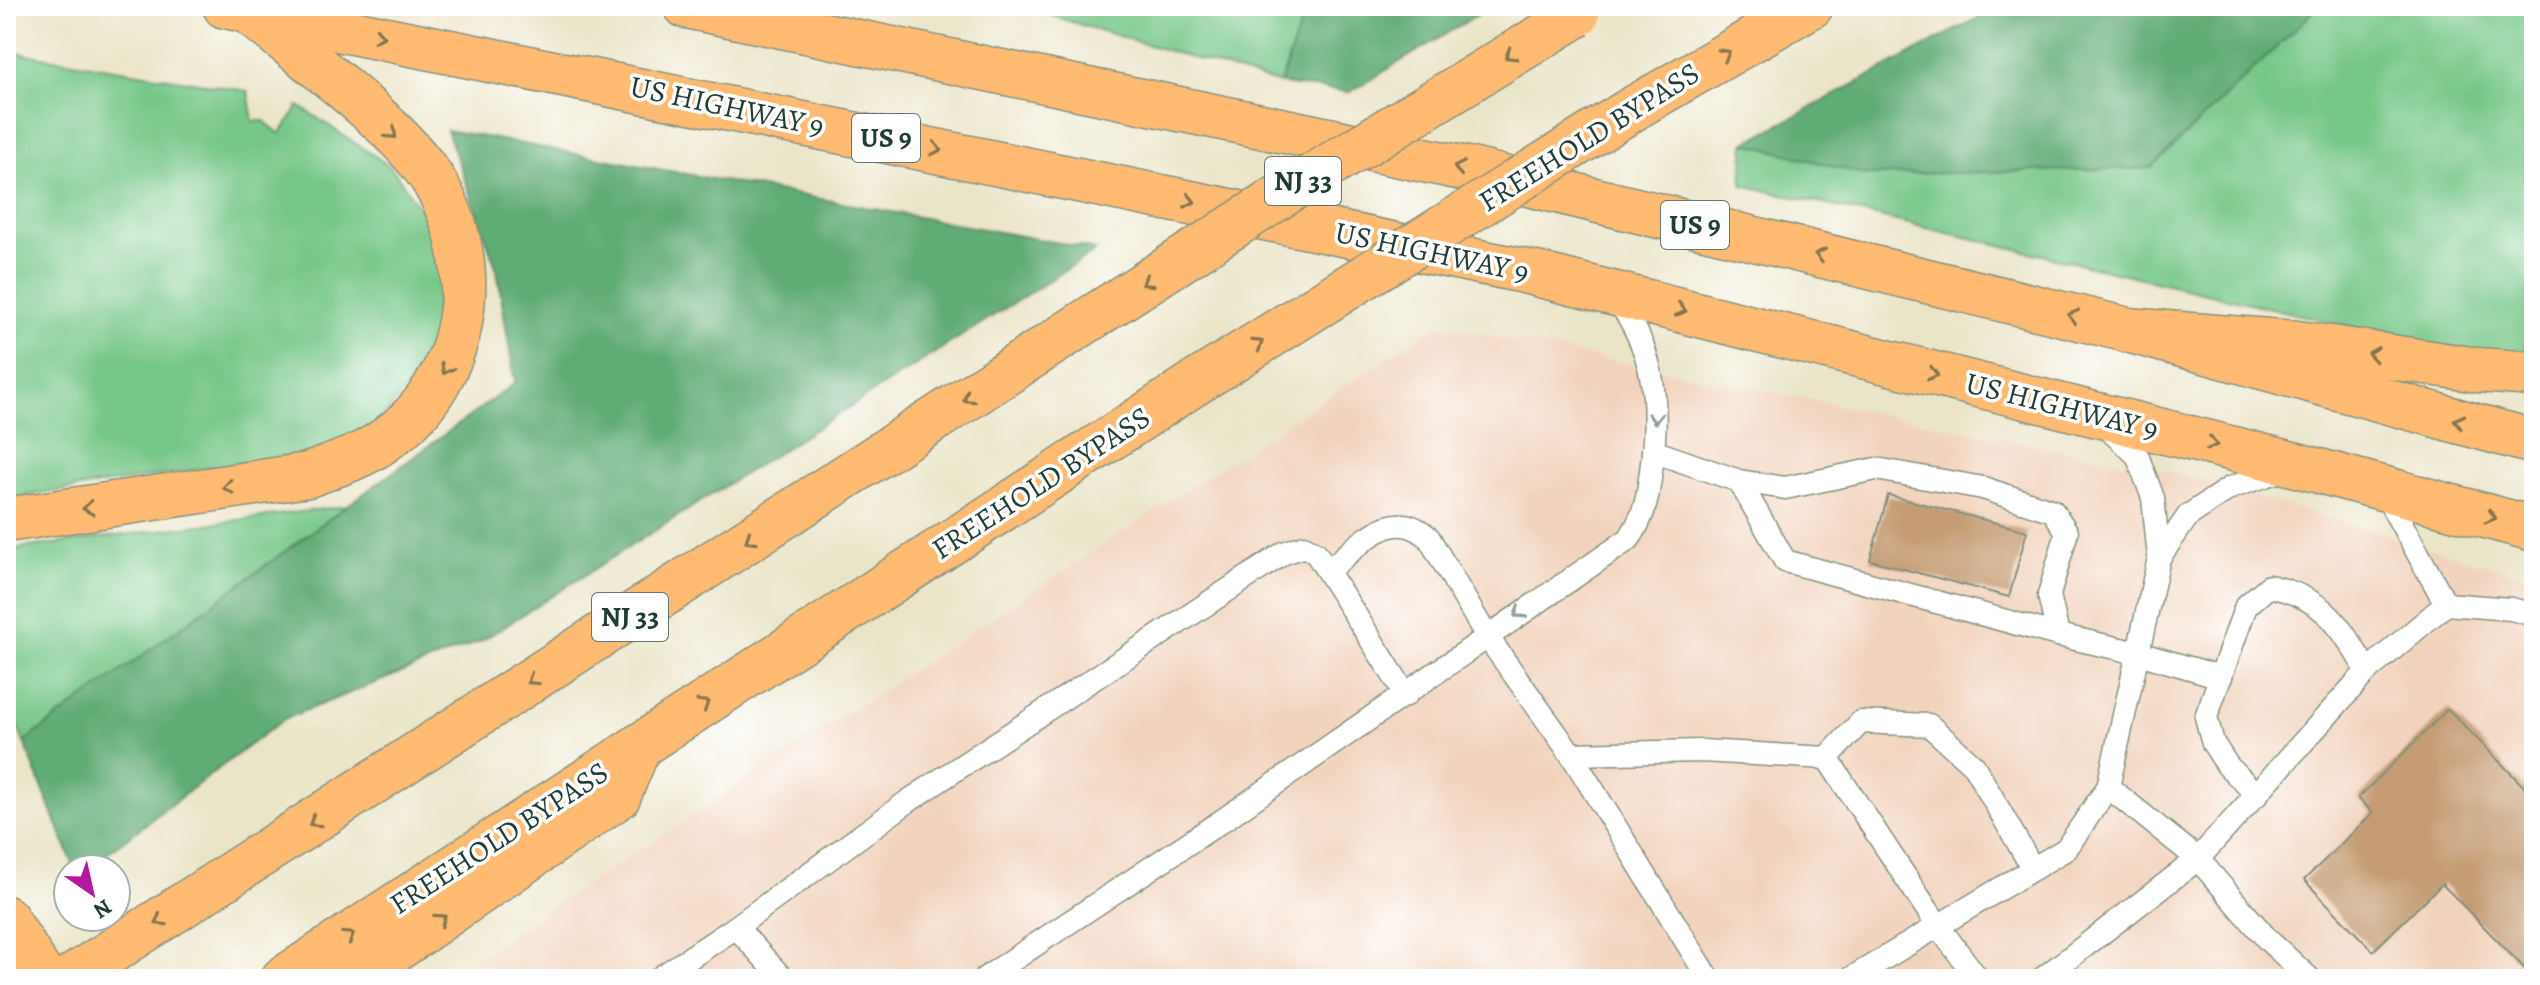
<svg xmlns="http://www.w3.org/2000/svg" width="2540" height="985" font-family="Alegreya,serif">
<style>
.built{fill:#f2d4be}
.green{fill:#77c788;stroke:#4b825e;stroke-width:2}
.forest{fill:#61ac74;stroke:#407454;stroke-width:2}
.building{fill:#c59c73}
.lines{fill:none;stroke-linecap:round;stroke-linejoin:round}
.service-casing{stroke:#85917e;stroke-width:25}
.primary-casing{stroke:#85917e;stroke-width:47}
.trunk-casing{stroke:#85917e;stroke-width:47}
.motorway-casing{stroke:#85917e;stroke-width:47}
.service{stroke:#fff;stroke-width:22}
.primary{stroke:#ffbb71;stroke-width:44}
.trunk{stroke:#ffbb71;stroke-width:44}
.motorway{stroke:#ffbb71;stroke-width:44}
.motorway-bridge-casing{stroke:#85917e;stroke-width:47;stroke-linecap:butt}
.motorway-bridge{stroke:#ffbb71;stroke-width:44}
.oneway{stroke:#84764f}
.oneway2{stroke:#8f9e9a}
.labels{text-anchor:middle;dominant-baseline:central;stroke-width:7;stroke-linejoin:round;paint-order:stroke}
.shield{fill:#fff;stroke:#627771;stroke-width:2}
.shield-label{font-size:28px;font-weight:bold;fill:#1f3d34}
.street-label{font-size:30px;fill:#1f3d34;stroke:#fff}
</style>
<rect width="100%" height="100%" fill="#fff"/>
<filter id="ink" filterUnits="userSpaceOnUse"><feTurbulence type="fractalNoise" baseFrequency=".0125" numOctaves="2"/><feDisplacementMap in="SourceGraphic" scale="16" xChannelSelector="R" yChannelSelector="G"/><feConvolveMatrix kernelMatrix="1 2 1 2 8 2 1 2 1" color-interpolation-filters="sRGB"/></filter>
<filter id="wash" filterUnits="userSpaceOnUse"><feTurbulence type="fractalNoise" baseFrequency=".006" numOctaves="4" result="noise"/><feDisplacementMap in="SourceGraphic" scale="32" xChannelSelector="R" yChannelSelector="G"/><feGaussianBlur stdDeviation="1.8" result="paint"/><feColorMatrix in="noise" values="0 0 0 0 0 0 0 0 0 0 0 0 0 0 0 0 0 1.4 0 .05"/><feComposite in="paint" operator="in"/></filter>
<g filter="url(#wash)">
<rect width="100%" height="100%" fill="#ebe5c8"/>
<!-- built -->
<path class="built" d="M1437,325l741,148 356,106v400h-2090z"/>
<!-- green -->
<g class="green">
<path d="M1018,6h289l-27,78z"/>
<path d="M2319,6h215v350l-36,5 -756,-176 3,-42 121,32 285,-7z"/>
<path d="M6,51l242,40 5,30h11l16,13 19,-28 92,61 51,73 1,97 -64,88 -53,25 -320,49z"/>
<path d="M347,506l-323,236 -18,-42v-150z"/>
</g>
<!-- forest -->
<g class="forest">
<path d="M1307,6h185l-142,86 -70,-8z"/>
<path d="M2000,6h319l-168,162 -285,7 -121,-32z"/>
<path d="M447,130l650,120 -616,391 -197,78 -198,150h-11l-51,-127 491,-359 -18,-113z"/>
</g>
<g id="blocks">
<!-- building -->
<g class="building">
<path d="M1888,495l139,36 -18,66 -139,-37z"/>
<path d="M2448,709l86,88 -3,178 -89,-91 -69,67 -69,-71 69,-67 -15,-15z"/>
</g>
</g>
</g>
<g filter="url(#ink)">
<use href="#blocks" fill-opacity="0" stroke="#85917e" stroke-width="2"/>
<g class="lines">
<defs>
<g id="service">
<path d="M1653,451l86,30 46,7 91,-19 107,19 70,23 14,21 -18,63 9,40 80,18 83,24"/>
<path d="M1739,481l46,80 273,74"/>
<path d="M2382,489l64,115"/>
<path d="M2159,558l29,-42 42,-28 58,-20"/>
<path d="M1328,570c32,-24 64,-67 101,-32l57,97 85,119 131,-3 125,7 34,-36 68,3 45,41 59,103"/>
<path d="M1571,754l138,225"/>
<path d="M1827,758l111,168 40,53"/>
<path d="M2108,787l90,72 70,81 42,39"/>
<path d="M2257,795l-30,-30 -14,-22 -7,-26 40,-111 23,-20c56,12 70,38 98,85"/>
<path d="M736,927l171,-125 377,-249 20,-7 12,7 90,142"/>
<path d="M658,979l78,-52 47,52"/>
<path d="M984,979l242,-161 403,-279c18,-27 19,-44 23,-76 7,-63 3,-112 -36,-165"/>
<path d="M1850,979l216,-130 42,-62 51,-229 -6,-60 -16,-43 -34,-31"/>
<path d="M2042,979l156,-120 169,-188 79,-67 65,5 23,6"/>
</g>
<path id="primary" d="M6,918l38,61"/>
<g id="trunk">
<path d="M225,6l1299,265 773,194 237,64"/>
<path d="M686,6l781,163 661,161 406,112"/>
<path d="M6,520l302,-45c27,-10 54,-18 77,-35 84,-58 101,-175 48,-260 -35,-56 -131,-124 -184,-168"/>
</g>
<g id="motorway">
<path d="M1634,108l177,-102"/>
<path d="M2128,330l169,13 181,27 56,4"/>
<path d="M69,979l965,-624"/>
<path d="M283,979l909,-594"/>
<path d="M353,979l265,-182 21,-51"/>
</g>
</defs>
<!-- service casing -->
<use href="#service" class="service-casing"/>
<!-- primary casing -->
<use href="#primary" class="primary-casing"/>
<!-- trunk casing -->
<use href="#trunk" class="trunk-casing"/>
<!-- motorway casing -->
<use href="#motorway" class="motorway-casing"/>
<!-- service -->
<use href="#service" class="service"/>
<!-- primary -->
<use href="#primary" class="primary"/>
<!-- trunk -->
<use href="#trunk" class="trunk"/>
<!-- motorway -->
<use href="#motorway" class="motorway"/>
<defs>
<g id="motorway-bridge">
<path d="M1034,355l270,-174 273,-166"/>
<path d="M1192,385l442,-277"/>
</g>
</defs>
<!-- motorway-bridge casing -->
<use href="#motorway-bridge" class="motorway-bridge-casing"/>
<!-- motorway-bridge -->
<use href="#motorway-bridge" class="motorway-bridge"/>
</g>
<!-- one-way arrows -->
<defs><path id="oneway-chevron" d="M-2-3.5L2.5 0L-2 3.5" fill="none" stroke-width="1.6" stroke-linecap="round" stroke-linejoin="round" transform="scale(2)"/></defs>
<g class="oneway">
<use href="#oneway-chevron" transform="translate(379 36) rotate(11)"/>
<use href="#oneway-chevron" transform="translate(1725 54) rotate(-29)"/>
<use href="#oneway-chevron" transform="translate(1510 55) rotate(149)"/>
<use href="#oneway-chevron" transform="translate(392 134) rotate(43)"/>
<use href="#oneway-chevron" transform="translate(936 149) rotate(12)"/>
<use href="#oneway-chevron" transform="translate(1459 168) rotate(-169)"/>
<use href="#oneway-chevron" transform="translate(1190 201) rotate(12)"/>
<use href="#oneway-chevron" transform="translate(1820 255) rotate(-166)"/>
<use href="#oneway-chevron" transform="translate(1147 282) rotate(147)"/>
<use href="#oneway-chevron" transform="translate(1681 310) rotate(14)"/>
<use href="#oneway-chevron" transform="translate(2073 316) rotate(-166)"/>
<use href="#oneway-chevron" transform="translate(1258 344) rotate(-32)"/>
<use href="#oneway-chevron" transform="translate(2373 354) rotate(-171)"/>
<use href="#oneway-chevron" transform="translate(446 369) rotate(117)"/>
<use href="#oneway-chevron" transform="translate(1933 374) rotate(14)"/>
<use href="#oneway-chevron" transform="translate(968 398) rotate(147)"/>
<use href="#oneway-chevron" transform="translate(2459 421) rotate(-165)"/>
<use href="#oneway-chevron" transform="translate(2212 444) rotate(14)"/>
<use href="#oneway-chevron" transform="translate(228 487) rotate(171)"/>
<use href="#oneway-chevron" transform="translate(88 508) rotate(172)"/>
<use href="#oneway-chevron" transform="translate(2491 517) rotate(15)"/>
<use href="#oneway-chevron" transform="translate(750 539) rotate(147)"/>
<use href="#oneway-chevron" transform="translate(532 680) rotate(147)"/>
<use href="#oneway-chevron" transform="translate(704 704) rotate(-33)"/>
<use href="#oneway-chevron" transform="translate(314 822) rotate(147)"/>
<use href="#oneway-chevron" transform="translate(441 919) rotate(-34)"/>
<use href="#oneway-chevron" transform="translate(160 921) rotate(147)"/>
<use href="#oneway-chevron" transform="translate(349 936) rotate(-33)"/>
</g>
<g class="oneway2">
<use href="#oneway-chevron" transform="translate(1655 418) rotate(91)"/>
<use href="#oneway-chevron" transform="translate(1519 613) rotate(146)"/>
</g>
</g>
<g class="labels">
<!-- shield labels -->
<g class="shield">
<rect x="852" y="114" width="68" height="48" rx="6"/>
<rect x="1265" y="157" width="76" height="48" rx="6"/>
<rect x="1661" y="201" width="68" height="48" rx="6"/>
<rect x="592" y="593" width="76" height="48" rx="6"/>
</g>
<g class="shield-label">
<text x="886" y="138">US 9</text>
<text x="1303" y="181">NJ 33</text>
<text x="1695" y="225">US 9</text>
<text x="630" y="617">NJ 33</text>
</g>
<!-- street labels -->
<g class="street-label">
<text transform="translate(727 106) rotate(12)">US HIGHWAY 9</text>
<text transform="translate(1589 137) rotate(-32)">FREEHOLD BYPASS</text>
<text transform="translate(1432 252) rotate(12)">US HIGHWAY 9</text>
<text transform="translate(2062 406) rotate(14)">US HIGHWAY 9</text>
<text transform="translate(1041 483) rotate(-33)">FREEHOLD BYPASS</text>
<text transform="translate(499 838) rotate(-33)">FREEHOLD BYPASS</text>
</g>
</g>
<!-- margin -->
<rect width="2540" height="985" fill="none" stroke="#fff" stroke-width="32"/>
<!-- north arrow -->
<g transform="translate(92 893) rotate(146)"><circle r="38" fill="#ffffff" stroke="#a5b1ae" stroke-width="2"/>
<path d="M0-6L14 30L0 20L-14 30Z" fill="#b5179e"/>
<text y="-12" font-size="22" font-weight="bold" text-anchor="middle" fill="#1f3d34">N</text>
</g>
</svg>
